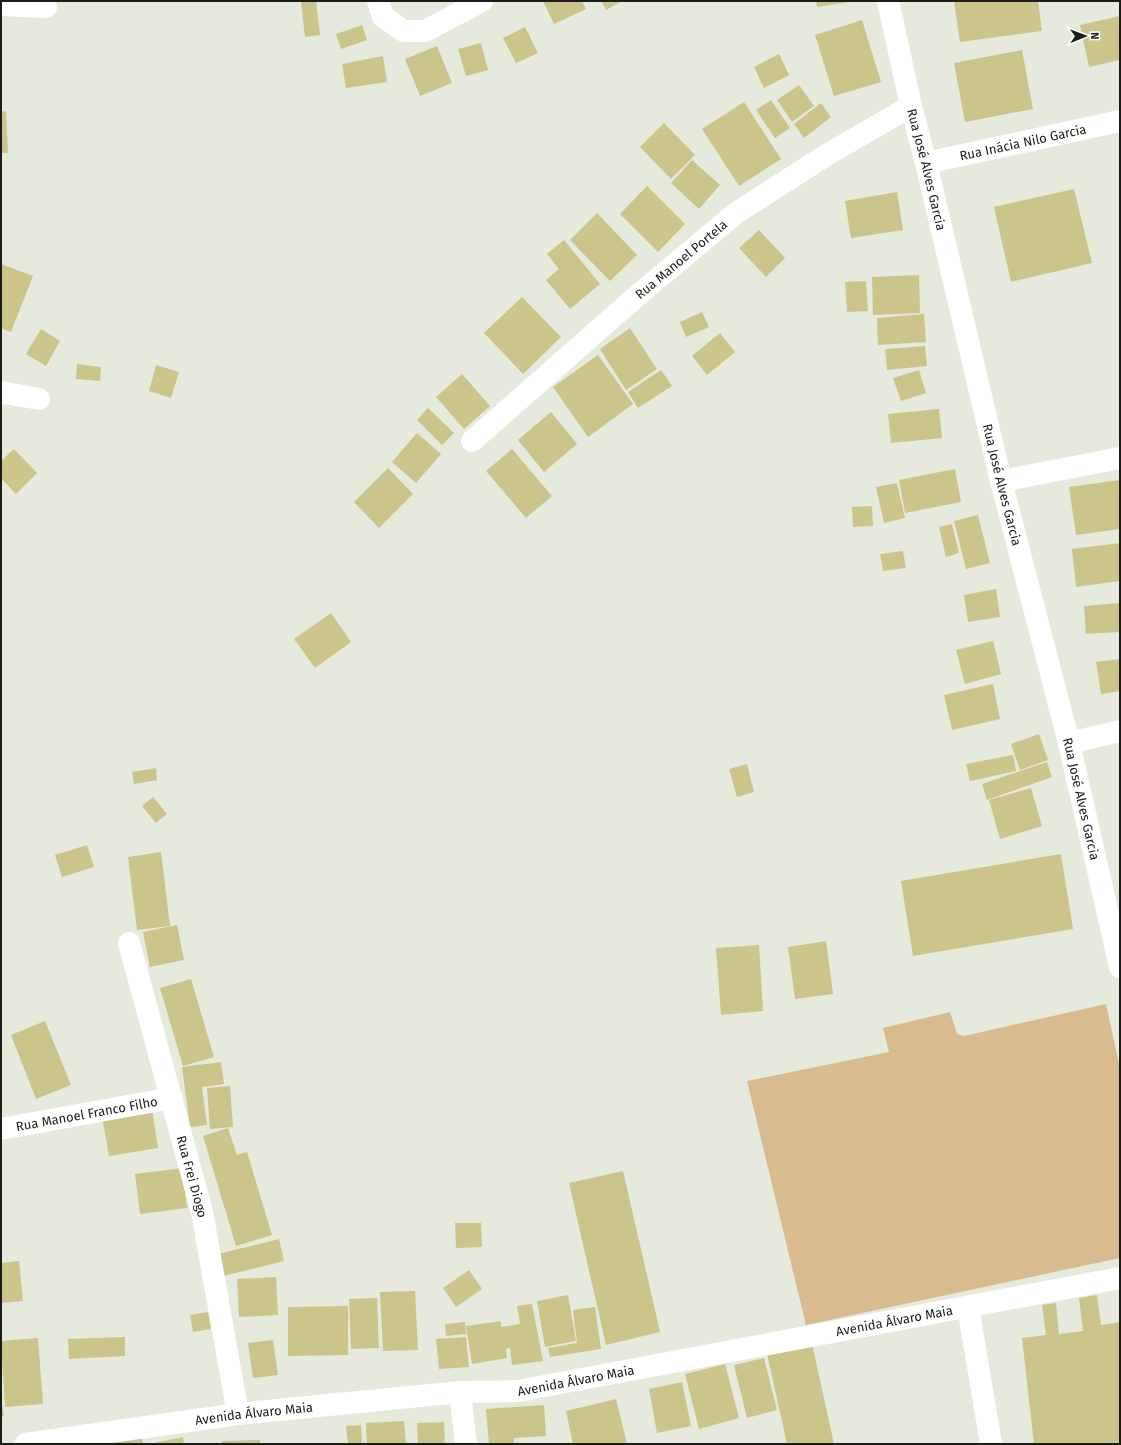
<svg xmlns="http://www.w3.org/2000/svg" width="1121" height="1445" font-family="'Fira Sans',sans-serif">
<style>
.green{fill:#d8bb8e}
.building{fill:#cbc48b}
.lines{fill:none;stroke-linecap:round;stroke-linejoin:round}
.minor{stroke:#fff;stroke-width:22}
.labels{text-anchor:middle;dominant-baseline:central;stroke-width:3.5;stroke-linejoin:round;paint-order:stroke}
.street-label{font-size:13px;fill:#1a1c18;stroke:#fff}
</style>
<rect width="100%" height="100%" fill="#e5eadd"/>
<!-- green -->
<path class="green" d="M1106,1004l14,64v190l-314,67 -59,-244 142,-29 -6,-24 67,-16 7,22 7,2z"/>
<!-- building -->
<g class="building">
<path d="M316,1l4,34 -15,2 -4,-35z"/>
<path d="M543,1h39l4,8 -32,15z"/>
<path d="M601,1h21l-16,9z"/>
<path d="M816,1h33v1l-32,5z"/>
<path d="M954,1h84l4,30 -82,11z"/>
<path d="M1120,16v44l-31,7 -9,-42z"/>
<path d="M862,20l19,62 -47,14 -19,-61z"/>
<path d="M362,25l5,15 -26,9 -5,-15z"/>
<path d="M525,27l13,26 -22,10 -13,-25z"/>
<path d="M481,43l7,27 -22,6 -8,-27z"/>
<path d="M437,46l15,37 -32,13 -15,-37z"/>
<path d="M1022,50l11,59 -68,13 -11,-59z"/>
<path d="M779,54l10,21 -25,13 -10,-21z"/>
<path d="M383,56l4,26 -41,6 -4,-24z"/>
<path d="M799,85l15,21 -22,16 -15,-22z"/>
<path d="M771,100l19,28 -15,10 -19,-28z"/>
<path d="M744,102l37,57 -42,27 -37,-57z"/>
<path d="M821,103l10,14 -27,21 -10,-14z"/>
<path d="M6,111l2,42h-7v-41z"/>
<path d="M664,123l31,32 -24,24 -31,-32z"/>
<path d="M692,160l28,25 -21,24 -28,-26z"/>
<path d="M647,186l38,38 -27,28 -38,-38z"/>
<path d="M1074,189l18,74 -81,19 -17,-75z"/>
<path d="M897,192l6,38 -52,8 -6,-37z"/>
<path d="M597,213l40,42 -27,26 -40,-41z"/>
<path d="M759,230l26,28 -19,19 -27,-29z"/>
<path d="M564,240l36,44 -30,25 -24,-29 13,-11 -12,-15z"/>
<path d="M1,264l32,12 -22,56 -10,-4z"/>
<path d="M919,275l1,38 -47,2 -1,-38z"/>
<path d="M866,281l2,30 -21,1 -2,-30z"/>
<path d="M522,297l39,40 -38,37 -39,-41z"/>
<path d="M702,312l7,15 -23,10 -6,-15z"/>
<path d="M924,314l2,28 -48,3 -1,-27z"/>
<path d="M630,328l27,41 -31,21 -26,-41z"/>
<path d="M41,329l19,12 -14,25 -20,-12z"/>
<path d="M720,333l15,19 -28,23 -15,-19z"/>
<path d="M925,346l2,20 -40,4 -2,-21z"/>
<path d="M598,355l35,49 -45,33 -35,-50z"/>
<path d="M77,364l24,3 -1,14 -24,-2z"/>
<path d="M156,365l23,7 -8,26 -22,-7z"/>
<path d="M661,370l11,16 -34,22 -10,-16z"/>
<path d="M919,370l7,23 -25,8 -8,-23z"/>
<path d="M462,374l28,32 -26,23 -28,-32z"/>
<path d="M428,408l26,25 -12,12 -25,-25z"/>
<path d="M939,409l3,29 -51,5 -3,-29z"/>
<path d="M551,412l26,32 -33,28 -26,-32z"/>
<path d="M417,433l24,21 -25,29 -24,-21z"/>
<path d="M14,449l23,24 -21,21 -15,-16v-17z"/>
<path d="M512,449l40,47 -26,22 -40,-47z"/>
<path d="M388,468l25,26 -34,34 -25,-26z"/>
<path d="M955,469l6,33 -56,11 -6,-33z"/>
<path d="M1120,480v49l-44,6 -7,-48z"/>
<path d="M897,483l8,35 -21,5 -8,-36z"/>
<path d="M872,506l1,20 -20,1 -1,-20z"/>
<path d="M978,515l12,48 -24,6 -12,-48z"/>
<path d="M952,524l7,29 -13,4 -7,-30z"/>
<path d="M1120,543v38l-44,6 -4,-38z"/>
<path d="M903,551l3,17 -23,3 -3,-17z"/>
<path d="M996,589l4,28 -32,5 -4,-27z"/>
<path d="M1120,603v29l-34,2 -2,-28z"/>
<path d="M331,613l20,29 -36,26 -21,-29z"/>
<path d="M993,641l8,33 -36,10 -9,-34z"/>
<path d="M1120,659v32l-19,3 -5,-32z"/>
<path d="M993,684l7,35 -48,11 -8,-35z"/>
<path d="M1039,734l9,26 -28,10 -9,-26z"/>
<path d="M1013,755l3,16 -46,10 -4,-17z"/>
<path d="M1047,762l5,15 -65,23 -5,-16z"/>
<path d="M747,764l7,28 -17,5 -8,-28z"/>
<path d="M156,768l1,12 -23,4 -2,-12z"/>
<path d="M1031,788l11,38 -42,13 -11,-39z"/>
<path d="M153,797l14,17 -11,9 -14,-17z"/>
<path d="M87,845l7,22 -32,10 -7,-22z"/>
<path d="M161,852l9,74 -33,4 -9,-73z"/>
<path d="M1061,854l12,75 -160,27 -12,-75z"/>
<path d="M177,925l7,35 -34,7 -7,-35z"/>
<path d="M826,941l7,53 -38,5 -7,-52z"/>
<path d="M759,945l4,66 -42,4 -5,-67z"/>
<path d="M191,979l23,78 -31,9 -23,-78z"/>
<path d="M45,1021l26,64 -35,14 -25,-64z"/>
<path d="M221,1062l3,22 -22,3 5,38 -17,2 -8,-60z"/>
<path d="M230,1086l3,41 -23,2 -3,-41z"/>
<path d="M152,1109l6,39 -49,8 -7,-40z"/>
<path d="M228,1128l9,27 10,-3 25,83 -36,11 -33,-110z"/>
<path d="M182,1168l5,40 -47,6 -5,-40z"/>
<path d="M623,1171l37,161 -54,13 -37,-162z"/>
<path d="M455,1223h26l1,24 -26,1z"/>
<path d="M279,1239l5,22 -61,15 -5,-22z"/>
<path d="M19,1261l4,40 -22,2v-40z"/>
<path d="M469,1270l13,19 -26,18 -13,-19z"/>
<path d="M276,1277l2,38 -39,2 -2,-38z"/>
<path d="M415,1291l3,59 -35,1 -3,-59z"/>
<path d="M568,1295l8,46 -31,6 -8,-46z"/>
<path d="M1097,1295l4,30 19,-3v122h-86l-12,-106 24,-3 -4,-30 14,-2 3,31 24,-3 -4,-33z"/>
<path d="M377,1298l2,50 -28,1 -2,-50z"/>
<path d="M532,1304l11,57 -31,4 -2,-17 -4,1 1,9 -35,6 -6,-38 35,-5v6l19,-3 -3,-18z"/>
<path d="M348,1306v49l-60,1v-49z"/>
<path d="M595,1307l6,42 -51,8 -2,-9 29,-5 -4,-33z"/>
<path d="M208,1312l3,17 -18,3 -3,-17z"/>
<path d="M465,1322l1,12 -20,2 -1,-12z"/>
<path d="M125,1337v19l-56,3 -1,-20z"/>
<path d="M466,1337l3,30 -30,2 -3,-30z"/>
<path d="M38,1338l5,66 -38,3 -4,-66z"/>
<path d="M273,1340l5,35 -25,3 -5,-35z"/>
<path d="M812,1344l22,100h-47l-20,-90z"/>
<path d="M764,1358l13,52 -30,8 -13,-53z"/>
<path d="M725,1364l14,54 -40,11 -14,-55z"/>
<path d="M682,1382l9,44 -34,7 -8,-44z"/>
<path d="M1,1397l3,19 -3,1z"/>
<path d="M616,1399l11,45h-54l-7,-33z"/>
<path d="M544,1405l2,31 -32,2v6h-25l-3,-35z"/>
<path d="M404,1421l2,23h-39l-1,-21z"/>
<path d="M444,1422l1,22h-27l-1,-21z"/>
<path d="M361,1425l1,19h-14l-2,-18z"/>
<path d="M141,1435l2,9h-39z"/>
<path d="M183,1437l1,7h-29v-1z"/>
<path d="M260,1440v4h-38v-3z"/>
</g>
<g class="lines">
<!-- minor -->
<g class="minor">
<path d="M378,1l5,16 21,14h21l57,-30"/>
<path id="s1" d="M888,1l23,105 15,57 75,318 68,262 51,224"/>
<path d="M1,5l45,2"/>
<path id="s2" d="M926,163l194,-42"/>
<path d="M1,392l38,7"/>
<path id="s3" d="M472,441l166,-146 98,-82 89,-57 86,-50"/>
<path d="M1001,481l119,-23"/>
<path d="M1069,743l51,-12"/>
<path id="s4" d="M129,943l73,269 36,202"/>
<path id="s5" d="M1,1129l171,-31"/>
<path d="M968,1307l23,137"/>
<path d="M460,1392l6,52"/>
<path id="s6" d="M26,1444l212,-30 222,-22 58,-1 602,-113"/>
</g>
</g>
<g class="labels">
<!-- street labels -->
<g class="street-label">
<text stroke="none"><textPath href="#s2" startOffset="99">Rua Inácia Nilo Garcia</textPath></text>
<text stroke="none"><textPath href="#s1" startOffset="173">Rua José Alves Garcia</textPath></text>
<text stroke="none"><textPath href="#s3" startOffset="277">Rua Manoel Portela</textPath></text>
<text stroke="none"><textPath href="#s1" startOffset="497">Rua José Alves Garcia</textPath></text>
<text stroke="none"><textPath href="#s1" startOffset="821">Rua José Alves Garcia</textPath></text>
<text stroke="none"><textPath href="#s5" startOffset="87">Rua Manoel Franco Filho</textPath></text>
<text stroke="none"><textPath href="#s4" startOffset="242">Rua Frei Diogo</textPath></text>
<text stroke="none"><textPath href="#s6" startOffset="878">Avenida Álvaro Maia</textPath></text>
<text stroke="none"><textPath href="#s6" startOffset="554">Avenida Álvaro Maia</textPath></text>
<text stroke="none"><textPath href="#s6" startOffset="230">Avenida Álvaro Maia</textPath></text>
</g>
</g>
<!-- border -->
<rect width="1121" height="1445" fill="none" stroke="#1a1c18" stroke-width="4"/>
<!-- north arrow -->
<g transform="translate(1085 36) rotate(89)" stroke="#ffffff" stroke-width="3" paint-order="stroke">
<path d="M0-3L7 15L0 10L-7 15Z" fill="#1a1c18"/>
<text y="-6" font-size="11" font-weight="bold" text-anchor="middle" fill="#1a1c18">N</text>
</g>
</svg>
